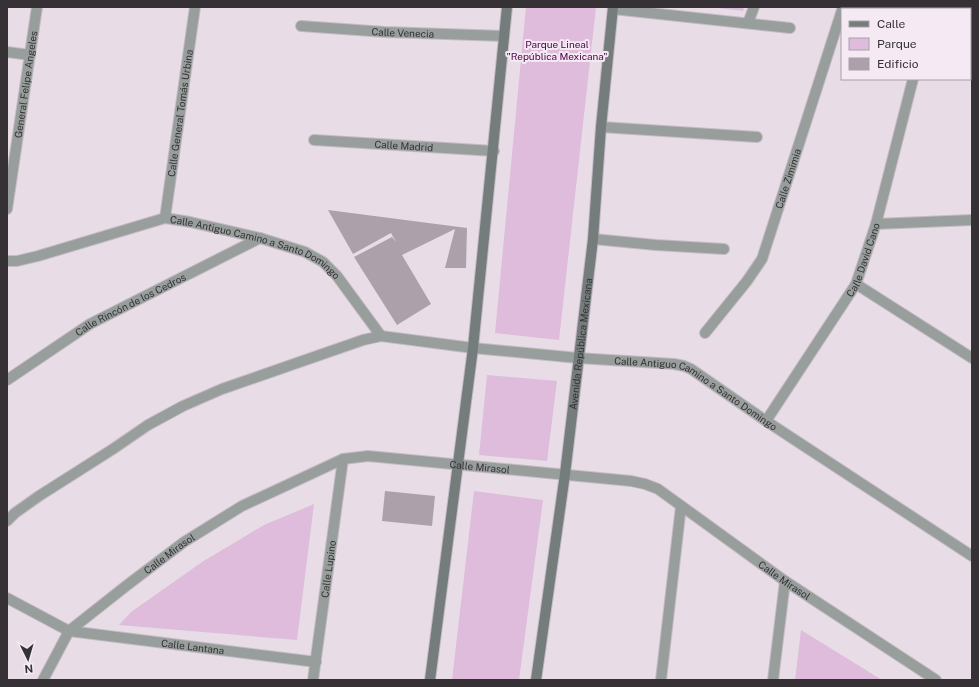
<svg xmlns="http://www.w3.org/2000/svg" width="979" height="687" font-family="'Public Sans',sans-serif">
<style>
.green{fill:#dfbbdc}
.building{fill:#aca1aa}
.lines{fill:none;stroke-linecap:round;stroke-linejoin:round}
.lane-casing{stroke:#c4bbc3;stroke-width:12}
.street-casing{stroke:#c4bbc3;stroke-width:12}
.secondary-casing{stroke:#c4bbc3;stroke-width:12}
.lane{stroke:#979e9c;stroke-width:10}
.street{stroke:#979e9c;stroke-width:10}
.secondary{stroke:#747d7b;stroke-width:10}
.labels{text-anchor:middle;dominant-baseline:central;stroke-width:4;stroke-linejoin:round;paint-order:stroke}
.street-label{font-size:10px;fill:#353135;stroke:#f5eaf4}
.park-label{font-size:10px;fill:#4b0349;stroke:#f5eaf4}
</style>
<rect width="100%" height="100%" fill="#e8dde7"/>
<!-- green -->
<g class="green">
<path d="M526,7h70l-37,333 -64,-7z"/>
<path d="M711,7h33l-1,4z"/>
<path d="M487,375l70,6 -10,80 -68,-6z"/>
<path d="M474,491l69,9 -24,180h-67z"/>
<path d="M314,504l-17,136 -178,-15 12,-13 71,-50 62,-37z"/>
<path d="M801,630l81,50h-87z"/>
</g>
<!-- building -->
<g class="building">
<path d="M328,210l139,18 -1,40h-21l10,-39 -53,26 29,49 -34,21 -43,-68 38,-20 4,5 -5,-9 -38,21z"/>
<path d="M385,491l50,5 -3,30 -50,-5z"/>
</g>
<g class="lines">
<defs>
<g id="lane">
<path id="s1" d="M705,333l42,-52 15,-22 80,-249"/>
</g>
<g id="street">
<path d="M613,9l177,19"/>
<path d="M931,9l1,-2"/>
<path d="M748,23l6,-16"/>
<path id="s2" d="M301,26l84,6 119,4"/>
<path d="M7,52l23,3"/>
<path d="M970,54h2"/>
<path d="M601,127l156,10"/>
<path id="s3" d="M314,140l180,11"/>
<path id="s4" d="M7,209l30,-202"/>
<path id="s5" d="M165,218l30,-211"/>
<path d="M876,224l96,-4"/>
<path d="M593,239l63,6 68,4"/>
<path id="s6" d="M7,261h10l21,-5 127,-38 25,4 70,16 45,14 18,10 14,14 44,60"/>
<path d="M856,284l116,74"/>
<path id="s7" d="M7,380l83,-56 170,-86"/>
<path id="s8" d="M766,421l90,-137 20,-60 37,-145"/>
<path id="s9" d="M7,521l8,-8 24,-17 74,-47 35,-24 35,-19 39,-17 141,-49 18,-4 92,12 105,10 96,6 10,2 7,3 75,52 206,135"/>
<path id="s10" d="M7,598l62,33 247,31"/>
<path id="s11" d="M43,680l26,-49 57,-45 58,-44 58,-36 101,-47 25,-3 263,25 14,3 13,5 127,92 151,99"/>
<path id="s12" d="M313,680l30,-221"/>
<path d="M661,680l20,-174"/>
<path d="M773,680l12,-99"/>
</g>
<g id="secondary">
<path d="M430,680l43,-332 34,-341"/>
<path id="s13" d="M536,680l29,-206 28,-235 8,-112 12,-120"/>
</g>
</defs>
<!-- lane casing -->
<use href="#lane" class="lane-casing"/>
<!-- street casing -->
<use href="#street" class="street-casing"/>
<!-- secondary casing -->
<use href="#secondary" class="secondary-casing"/>
<!-- lane -->
<use href="#lane" class="lane"/>
<!-- street -->
<use href="#street" class="street"/>
<!-- secondary -->
<use href="#secondary" class="secondary"/>
</g>
<g class="labels">
<!-- street labels -->
<g class="street-label">
<text stroke="none"><textPath href="#s2" startOffset="102">Calle Venecia</textPath></text>
<text stroke="none"><textPath href="#s4" startOffset="126">General Felipe Angeles</textPath></text>
<text stroke="none"><textPath href="#s5" startOffset="106">Calle General Tomás Urbina</textPath></text>
<text stroke="none"><textPath href="#s3" startOffset="90">Calle Madrid</textPath></text>
<text stroke="none"><textPath href="#s1" startOffset="178">Calle Zimimia</textPath></text>
<text stroke="none"><textPath href="#s6" startOffset="260">Calle Antiguo Camino a Santo Domingo</textPath></text>
<text stroke="none"><textPath href="#s8" startOffset="189">Calle David Cano</textPath></text>
<text stroke="none"><textPath href="#s7" startOffset="145">Calle Rincón de los Cedros</textPath></text>
<text stroke="none"><textPath href="#s13" startOffset="339">Avenida República Mexicana</textPath></text>
<text stroke="none"><textPath href="#s9" startOffset="746">Calle Antiguo Camino a Santo Domingo</textPath></text>
<text stroke="none"><textPath href="#s11" startOffset="518">Calle Mirasol</textPath></text>
<text stroke="none"><textPath href="#s11" startOffset="182">Calle Mirasol</textPath></text>
<text stroke="none"><textPath href="#s12" startOffset="112">Calle Lupino</textPath></text>
<text stroke="none"><textPath href="#s11" startOffset="854">Calle Mirasol</textPath></text>
<text stroke="none"><textPath href="#s10" startOffset="195">Calle Lantana</textPath></text>
</g>
<!-- park labels -->
<g class="park-label">
<text x="557" y="44">Parque Lineal<tspan x="557" dy="12">"República Mexicana"</tspan></text>
</g>
</g>
<!-- border -->
<rect width="979" height="687" fill="none" stroke="#353135" stroke-width="16"/>
<!-- legend -->
<rect x="841" y="8" width="130" height="72" fill="#f5eaf4" stroke="#a8a0a8"/>
<rect x="849" y="21" width="20" height="6" fill="#747d7b" stroke="#a8a0a8"/>
<text x="877" y="28" font-size="12" fill="#353135">Calle</text>
<rect x="849" y="38" width="20" height="12" fill="#dfbbdc" stroke="#a8a0a8"/>
<text x="877" y="48" font-size="12" fill="#353135">Parque</text>
<rect x="849" y="58" width="20" height="12" fill="#aca1aa" stroke="#a8a0a8"/>
<text x="877" y="68" font-size="12" fill="#353135">Edificio</text>
<!-- north arrow -->
<g transform="translate(28 659) rotate(175)" stroke="#f5eaf4" stroke-width="3" paint-order="stroke">
<path d="M0-3L7 15L0 10L-7 15Z" fill="#353135"/>
<text y="-6" font-size="11" font-weight="bold" text-anchor="middle" fill="#353135">N</text>
</g>
</svg>
